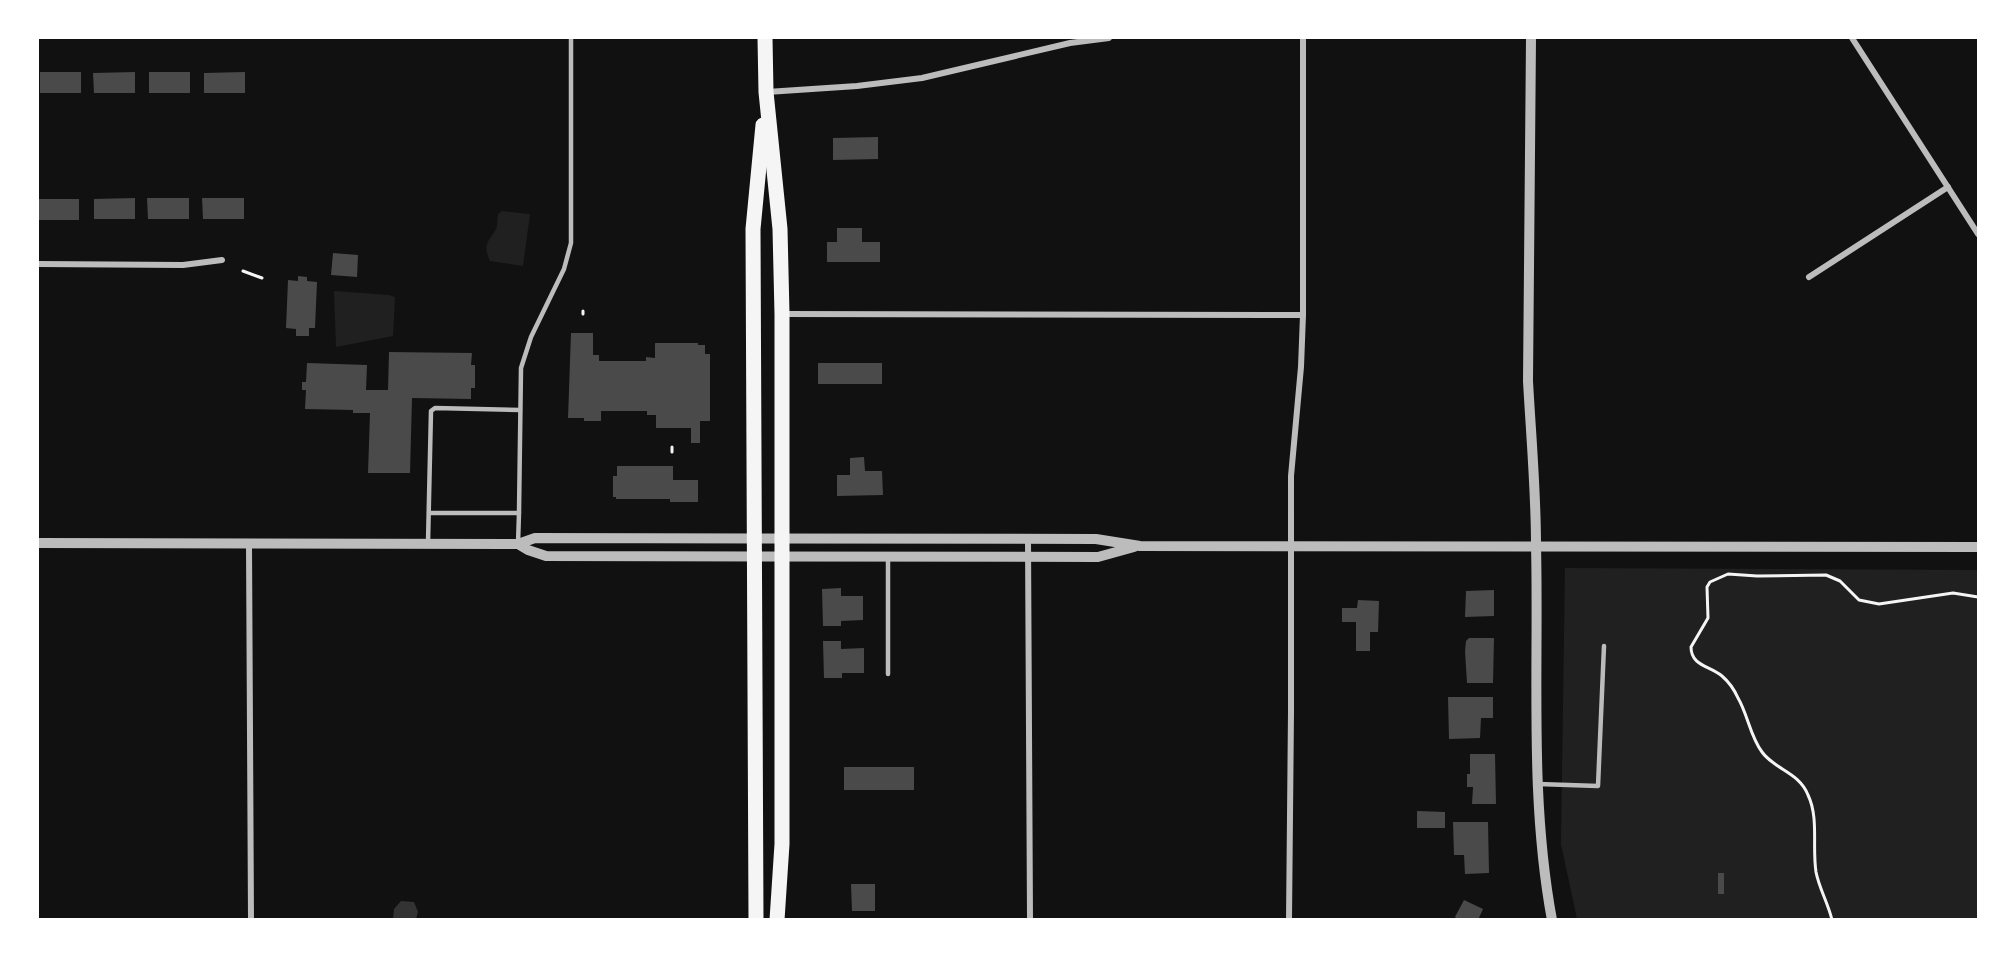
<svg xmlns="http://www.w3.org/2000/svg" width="2016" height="957" font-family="'DM Sans',sans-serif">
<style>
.green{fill:#202020}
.water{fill:#333}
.building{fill:#4a4a4a}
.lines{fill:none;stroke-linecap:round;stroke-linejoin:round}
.path{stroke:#f5f5f5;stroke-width:3}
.service{stroke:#bcbcbc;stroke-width:4.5}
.minor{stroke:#bcbcbc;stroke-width:6}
.tertiary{stroke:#bcbcbc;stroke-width:10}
.primary{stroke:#f5f5f5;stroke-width:15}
</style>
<rect width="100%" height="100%" fill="#111"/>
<!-- green -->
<g class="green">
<path d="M502,211l28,3 -7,52 -33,-5c-8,-18 -1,-19 6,-32 2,-4 1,-10 2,-15z"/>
<path d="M334,291l55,4 6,2 -2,39 -57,11z"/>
<path d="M1565,568l413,2v349h-401l-16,-75z"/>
</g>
<!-- water -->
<path class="water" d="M401,901l13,1 4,10 -2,7h-23l1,-10z"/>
<!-- building -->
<g class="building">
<rect x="40" y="72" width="41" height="21"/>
<path d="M135,72v21h-41l-1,-20z"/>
<rect x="149" y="72" width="41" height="21"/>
<path d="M245,72v21h-41v-20z"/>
<path d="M878,137v22l-45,1v-22z"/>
<path d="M135,198v21h-41v-20z"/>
<path d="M147,198h42v21h-41z"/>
<path d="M202,198h42v21h-41z"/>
<rect x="38" y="199" width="41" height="21"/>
<path d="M837,228h25v14h18v20h-53v-20h10z"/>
<path d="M333,253l25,2 -1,22 -26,-2z"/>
<path d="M298,276l9,1v4l10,1 -2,46h-6v8h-13v-7l-10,-1 2,-48 10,1z"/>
<path d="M571,333h22v22h6v6h47v-4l9,1v-15h43v2h7v9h5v67h-10v22h-9v-15h-35v-13h-9v-4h-46v10h-17v-3h-16z"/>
<path d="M389,352l83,1 -1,12h4v23h-4v11l-59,-1 -2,75h-42l2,-60h-17v-3l-48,-1 1,-19h-4v-8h4l1,-19 60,2 -1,25h22z"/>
<rect x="818" y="363" width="64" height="21"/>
<path d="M864,457l1,14h17l1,24 -46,1v-21h13v-17z"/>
<path d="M617,466h56v14h25v22h-28v-3h-54v-2h-3v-21h4z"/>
<path d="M841,588v8h22v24l-22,1v5h-18l-1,-37z"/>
<path d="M1494,590v26l-29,1 1,-26z"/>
<path d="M1358,600l21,1 -1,31h-8v19h-14v-29h-14v-14h15z"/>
<path d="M1469,638h25l-1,45h-26l-2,-32 1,-10z"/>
<path d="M823,641h18v8l23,-1v25h-22v5h-18z"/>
<path d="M1448,697h45v21h-12l-1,20 -31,1z"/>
<path d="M1470,754h25l1,50h-24l1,-17h-6v-13h3z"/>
<rect x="844" y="767" width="70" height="23"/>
<path d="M1417,811l28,1v16h-28z"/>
<path d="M1453,822h35l1,51 -24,1 -1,-19h-10z"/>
<rect x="1718" y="873" width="6" height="21"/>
<path d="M851,884h24v27h-23z"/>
<path d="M1464,900l19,9 -5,11h-20l-3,-3z"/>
</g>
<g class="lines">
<!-- path -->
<g class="path">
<path d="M243,271l19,7"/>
<path d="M583,314v-3"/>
<path d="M672,447v5"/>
<path d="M1832,920c-4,-17 -13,-32 -16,-48 -4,-26 3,-54 -8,-77 -9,-23 -33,-25 -46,-43 -12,-16 -14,-37 -24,-54 -4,-9 -9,-16 -16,-22 -12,-10 -31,-10 -31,-29l17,-29 -1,-31 3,-5 18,-8 29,2 69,-1 14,6 19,19 20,4 74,-11 25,4"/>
</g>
<!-- service -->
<g class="service">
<path d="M429,513h90l-1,31"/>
<path d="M519,513l2,-145 10,-31 33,-68 7,-26v-205"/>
<path d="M428,543l3,-132 4,-3 85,2"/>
<path d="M888,674v-117"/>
<path d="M1538,784l60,2 6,-140"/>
</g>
<!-- minor -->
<g class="minor">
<path d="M1852,38l126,196"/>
<path d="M767,92l90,-6 65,-8 148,-35 39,-5"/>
<path d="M38,264l145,1 39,-5"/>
<path d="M1809,277l139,-90"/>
<path d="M783,314l520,1"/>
<path d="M1028,539l2,381"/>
<path d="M249,544l2,376"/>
<path d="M1289,920l2,-208v-236l10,-109 2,-52v-277"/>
</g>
<!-- tertiary -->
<g class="tertiary">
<path d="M1531,38l-3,343c3,55 8,109 8,164 3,125 -7,251 16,375"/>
<path d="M38,543l480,1 17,-6 561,1 44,7 838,1"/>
<path d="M518,544l10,6 18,6 552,1 36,-10"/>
</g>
<!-- primary -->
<g class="primary">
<path d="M765,38l1,54 14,137 2,85v530l-5,76"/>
<path d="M756,920l-3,-691 10,-104"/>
</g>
</g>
<!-- border -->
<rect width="2016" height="957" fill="none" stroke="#ffffff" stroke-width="78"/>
</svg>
